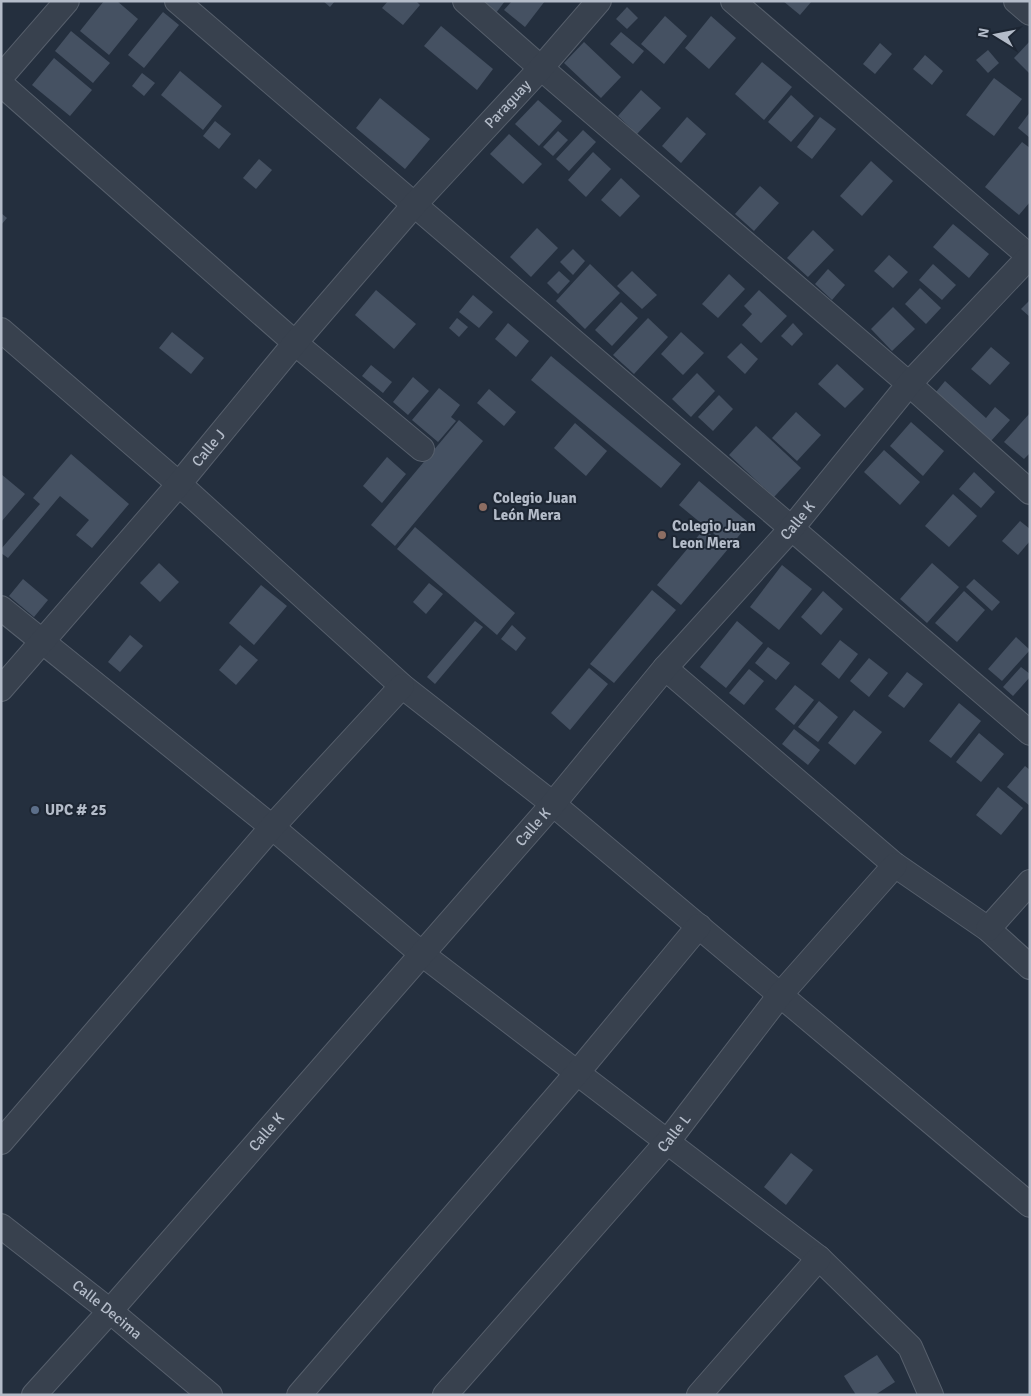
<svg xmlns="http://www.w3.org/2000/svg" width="1031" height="1396" font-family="Signika,sans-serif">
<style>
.building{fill:#455162}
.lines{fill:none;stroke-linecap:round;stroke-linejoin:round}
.street-casing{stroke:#565f6c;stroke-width:26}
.street{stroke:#38414e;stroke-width:24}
.education-dot{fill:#8d6e63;stroke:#1d2633;stroke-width:2}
.service-dot{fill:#5c6f8a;stroke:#1d2633;stroke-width:2}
.labels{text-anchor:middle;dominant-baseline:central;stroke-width:4;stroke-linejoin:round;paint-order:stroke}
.street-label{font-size:15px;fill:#b4bcc9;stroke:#1d2633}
.poi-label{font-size:15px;font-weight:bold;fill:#b4bcc9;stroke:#1d2633;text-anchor:start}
</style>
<rect width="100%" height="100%" fill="#242f3e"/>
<!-- building -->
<g class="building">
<path d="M104,1h13l21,18 -29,36 -29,-24z"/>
<path d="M323,1h12l-5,6z"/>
<path d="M388,1h28l4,4 -17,20 -21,-17z"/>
<path d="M482,1h23l-9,12z"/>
<path d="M512,1h33l-20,26 -21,-17z"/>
<path d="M783,1h29l-12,14z"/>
<path d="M627,7l11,11 -11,11 -11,-10z"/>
<path d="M163,12l16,13 -35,43 -16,-13z"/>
<path d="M665,16l22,20 -23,28 -23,-20z"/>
<path d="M711,16l25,22 -27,31 -24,-21z"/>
<path d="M441,26l52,43 -16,21 -53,-44z"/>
<path d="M71,31l39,32 -17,20 -38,-32z"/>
<path d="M621,32l23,19 -11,13 -23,-20z"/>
<path d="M1030,41v31l-1,1 -15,-15z"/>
<path d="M584,42l37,35 -20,21 -37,-35z"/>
<path d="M880,43l12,11 -17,20 -12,-10z"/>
<path d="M988,50l11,13 -11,10 -12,-13z"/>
<path d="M925,55l18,16 -11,14 -19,-16z"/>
<path d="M54,58l38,32 -22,26 -38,-31z"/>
<path d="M762,62l30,25 -28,33 -29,-26z"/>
<path d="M180,71l42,35 -19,24 -42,-35z"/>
<path d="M142,73l13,10 -11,13 -12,-10z"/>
<path d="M994,78l28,21 -28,37 -28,-21z"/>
<path d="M641,90l20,18 -24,26 -19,-18z"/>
<path d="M791,95l23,21 -23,26 -23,-20z"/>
<path d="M380,98l50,41 -25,30 -49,-41z"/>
<path d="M538,100l24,21 -23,25 -24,-22z"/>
<path d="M1030,112v26l-12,-10z"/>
<path d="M687,117l19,17 -25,29 -19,-17z"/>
<path d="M820,117l16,12 -24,30 -15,-12z"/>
<path d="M215,121l16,13 -12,15 -16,-13z"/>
<path d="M583,130l13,12 -27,29 -13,-12z"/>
<path d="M558,131l10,9 -15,16 -10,-9z"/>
<path d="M509,134l33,30 -19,20 -33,-30z"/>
<path d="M1022,142l8,6v54l-11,13 -34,-28z"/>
<path d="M593,152l18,17 -25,28 -18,-17z"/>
<path d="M259,159l13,11 -16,19 -13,-11z"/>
<path d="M871,161l22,20 -31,35 -22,-20z"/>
<path d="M621,178l19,18 -20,21 -19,-17z"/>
<path d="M760,186l19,17 -25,28 -19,-17z"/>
<path d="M1,213l6,5 -6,7z"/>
<path d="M953,224l36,30 -20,24 -36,-31z"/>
<path d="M537,228l21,20 -27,29 -21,-20z"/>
<path d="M813,230l21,20 -26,27 -21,-19z"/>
<path d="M573,249l12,12 -12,14 -13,-13z"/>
<path d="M889,255l19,17 -15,16 -19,-17z"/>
<path d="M590,264l30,29 -35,36 -29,-28z"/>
<path d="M933,264l23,21 -14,15 -23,-20z"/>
<path d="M828,269l17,16 -13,15 -17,-16z"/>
<path d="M559,271l11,10 -12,13 -11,-11z"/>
<path d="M632,271l25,24 -15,14 -25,-23z"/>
<path d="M729,274l16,15 -27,29 -16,-14z"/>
<path d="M920,288l21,20 -15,16 -21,-20z"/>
<path d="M376,290l40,34 -22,25 -39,-34z"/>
<path d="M759,290l28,26 -26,27 -19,-18 10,-11 -8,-8z"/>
<path d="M473,295l20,17 -14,16 -20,-16z"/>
<path d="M1030,300v17l-9,-8z"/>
<path d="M621,302l17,16 -26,28 -17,-16z"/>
<path d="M893,307l22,22 -23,22 -21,-22z"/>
<path d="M457,318l11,9 -9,10 -10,-9z"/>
<path d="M648,318l20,19 -34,37 -21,-19z"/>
<path d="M508,323l21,18 -13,16 -21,-18z"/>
<path d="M793,323l10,11 -11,12 -11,-10z"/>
<path d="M172,332l32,26 -13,16 -32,-26z"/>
<path d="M681,332l23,21 -21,22 -22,-21z"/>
<path d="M741,343l17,16 -13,15 -18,-17z"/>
<path d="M991,347l19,16 -20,22 -19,-16z"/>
<path d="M551,356l130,108 -20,24 -130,-108z"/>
<path d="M837,364l27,25 -19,19 -27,-24z"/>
<path d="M371,365l21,17 -9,11 -21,-17z"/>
<path d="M697,373l18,18 -24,26 -19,-18z"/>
<path d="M413,377l16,14 -21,24 -15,-13z"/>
<path d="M945,381l41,37 9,-11 15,13 -19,21 -55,-49z"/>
<path d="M439,388l21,17 -9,12 5,4 -18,21 -26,-22z"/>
<path d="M489,389l27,23 -12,14 -27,-23z"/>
<path d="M719,395l14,14 -20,22 -15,-14z"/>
<path d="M796,412l25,23 -24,26 -25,-23z"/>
<path d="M1030,413v40l-6,6 -20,-17z"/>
<path d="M459,420l24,21 -88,105 -24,-21z"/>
<path d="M911,422l33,29 -21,25 -33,-30z"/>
<path d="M575,423l32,28 -21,25 -32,-28z"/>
<path d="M756,426l45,42 -27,29 -45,-42z"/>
<path d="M884,450l36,32 -20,23 -36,-33z"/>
<path d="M71,454l58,50 -37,44 -16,-13 13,-15 -29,-24 -52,62 -7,-5v-4l39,-45 -7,-6z"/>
<path d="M387,457l19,17 -24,29 -19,-17z"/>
<path d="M974,472l21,20 -14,16 -22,-19z"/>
<path d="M1,474l24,20 -24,28z"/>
<path d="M699,481l50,42 -19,24 -51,-42z"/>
<path d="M953,494l24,22 -28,31 -24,-21z"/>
<path d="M1020,521l10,8v12l-12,14 -16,-14z"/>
<path d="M415,527l100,86 -18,22 -100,-86z"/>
<path d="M704,529l24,20 -47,56 -24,-20z"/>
<path d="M159,563l20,19 -19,20 -20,-19z"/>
<path d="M932,563l27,24 -32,36 -27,-24z"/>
<path d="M782,565l30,24 -33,41 -29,-23z"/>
<path d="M23,579l25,21 -14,17 -25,-21z"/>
<path d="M974,579l26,23 -8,9 -26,-24z"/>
<path d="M429,583l14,11 -17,20 -13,-12z"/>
<path d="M261,585l26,21 -33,39 -25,-22z"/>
<path d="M652,590l24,20 -62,73 -24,-19z"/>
<path d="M823,591l20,18 -22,26 -20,-18z"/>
<path d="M964,591l21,19 -28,32 -22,-19z"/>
<path d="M475,621l8,6 -48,57 -8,-7z"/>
<path d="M737,621l26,22 -37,45 -26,-21z"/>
<path d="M512,625l14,13 -10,13 -15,-12z"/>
<path d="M130,635l13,11 -23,26 -12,-10z"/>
<path d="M1016,637l14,13 -28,31 -14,-12z"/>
<path d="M840,640l18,14 -19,25 -18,-15z"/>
<path d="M240,645l18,15 -22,25 -17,-15z"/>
<path d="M768,647l22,16 -14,17 -21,-17z"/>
<path d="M869,658l19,15 -19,24 -19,-16z"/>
<path d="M1021,667l9,7v3l-17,19 -10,-9z"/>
<path d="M589,668l19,16 -38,46 -19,-17z"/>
<path d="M749,669l15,12 -20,24 -15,-12z"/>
<path d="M907,672l16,12 -19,24 -16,-12z"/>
<path d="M795,685l19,15 -20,25 -19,-16z"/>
<path d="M819,701l19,16 -20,25 -20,-15z"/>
<path d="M959,703l22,18 -30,37 -22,-17z"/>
<path d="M854,710l28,22 -27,33 -27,-22z"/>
<path d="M794,729l26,21 -12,15 -26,-21z"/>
<path d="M979,733l25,21 -23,28 -25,-20z"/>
<path d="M1025,766l5,4v36l-23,-19z"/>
<path d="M998,787l25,21 -22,27 -25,-20z"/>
<path d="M791,1153l22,17 -27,35 -22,-18z"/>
<path d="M877,1355l18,27 -20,13h-19l-12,-19z"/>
</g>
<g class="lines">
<defs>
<g id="street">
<path d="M177,1l853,732"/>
<path d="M465,1l76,67 368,316 121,108"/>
<path d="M733,1l297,256"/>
<path d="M1016,1l14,12"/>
<path d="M1,77l66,-76"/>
<path d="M1,84l294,259 127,106"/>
<path d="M1,330l178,154 223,202 151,118 477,401"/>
<path d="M1,608l271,219 150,127 397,304 91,89 21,48"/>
<path d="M665,668l230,197 93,64 42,38"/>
<path id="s1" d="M1,689l178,-205 116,-141 119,-138 127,-137 58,-67"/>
<path d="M988,929l42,-47"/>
<path d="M1,1142l271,-315 130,-141"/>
<path id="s2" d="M1,1226l109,85 100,84"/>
<path id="s3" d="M34,1395l76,-84 443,-507 112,-136 126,-139 118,-145 121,-128"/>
<path d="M299,1395l278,-322 122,-147"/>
<path id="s4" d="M445,1395l223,-254 112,-146 115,-130"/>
<path d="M699,1395l120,-137"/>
</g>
</defs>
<!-- street casing -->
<use href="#street" class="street-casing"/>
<!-- street -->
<use href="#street" class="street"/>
</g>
<!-- markers -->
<g class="education-dot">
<circle cx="483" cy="507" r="5"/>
<circle cx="662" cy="535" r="5"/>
</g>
<circle class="service-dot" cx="35" cy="810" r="5"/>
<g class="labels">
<!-- street labels -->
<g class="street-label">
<text stroke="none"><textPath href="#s1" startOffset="774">Paraguay</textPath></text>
<text stroke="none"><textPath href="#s1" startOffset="318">Calle J</textPath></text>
<text stroke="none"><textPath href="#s3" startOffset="1161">Calle K</textPath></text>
<text stroke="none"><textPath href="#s3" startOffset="756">Calle K</textPath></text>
<text stroke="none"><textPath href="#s3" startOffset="351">Calle K</textPath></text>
<text stroke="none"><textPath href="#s4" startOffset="348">Calle L</textPath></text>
<text stroke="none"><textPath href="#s2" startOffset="135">Calle Decima</textPath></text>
</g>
<!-- poi labels -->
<g class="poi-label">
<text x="493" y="498">Colegio Juan<tspan x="493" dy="17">León Mera</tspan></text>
<text x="672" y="526">Colegio Juan<tspan x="672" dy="17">Leon Mera</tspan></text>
<text x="45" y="810">UPC # 25</text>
</g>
</g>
<!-- border -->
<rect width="1031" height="1396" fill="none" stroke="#b4bcc9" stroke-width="5"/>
<!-- north arrow -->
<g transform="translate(996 35) rotate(280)" stroke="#1d2633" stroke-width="4" paint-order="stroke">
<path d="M0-4L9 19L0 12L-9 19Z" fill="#b4bcc9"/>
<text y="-8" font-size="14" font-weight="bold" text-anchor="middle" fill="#b4bcc9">N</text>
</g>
</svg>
